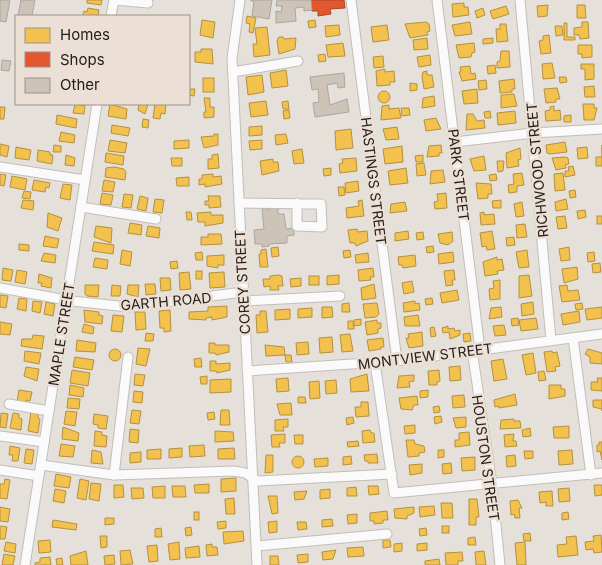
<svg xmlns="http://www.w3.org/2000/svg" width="602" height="565" font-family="Inter,sans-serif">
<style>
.homes{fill:#f2c14e;stroke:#b4913f}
.shops{fill:#e4572e;stroke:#aa4629}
.building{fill:#cdc3b7;stroke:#aaa6a2}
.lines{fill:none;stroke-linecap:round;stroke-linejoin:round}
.minor-casing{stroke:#c1bdb9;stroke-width:11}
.minor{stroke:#fbfafa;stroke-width:9}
.labels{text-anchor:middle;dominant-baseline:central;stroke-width:5;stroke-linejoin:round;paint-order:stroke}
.street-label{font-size:14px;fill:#24201d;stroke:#ebdfd6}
</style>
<rect width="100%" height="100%" fill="#e6e0db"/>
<!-- homes -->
<g class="homes">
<path d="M87,0h15l-1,5 -14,-2z"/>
<path d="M464,3v4h4l1,8 -16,2 -1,-13z"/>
<path d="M548,5l-1,11 -9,1 -1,-11z"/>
<path d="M577,5h8l1,13h-9z"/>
<path d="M506,6l3,8 -16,5 -3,-8z"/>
<path d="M88,8l11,2 -1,6h-15l1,-5 3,1z"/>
<path d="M483,8l2,7 -8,3 -2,-7z"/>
<path d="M247,16l9,2 -3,15 -4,-1 1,-8 -4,-1z"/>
<path d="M202,20l13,2 -2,16 -13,-3z"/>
<path d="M315,20l1,7 -7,1 -1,-7z"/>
<path d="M426,22l3,2 1,7 -3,1 1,3 -18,3 -5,-14z"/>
<path d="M470,22l2,12 -17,2 -3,-11z"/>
<path d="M582,22h6l1,16 -9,1 -1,-4h-5v-7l8,-1z"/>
<path d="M564,23h3v14h8v3h-11z"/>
<path d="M500,24h6l2,17 -11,1 -1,-13h4z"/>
<path d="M339,25l1,10 -14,2 -1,-11z"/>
<path d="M387,25l2,15 -16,2 -2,-15z"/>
<path d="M555,26h7l1,9 -7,1z"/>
<path d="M267,27l3,28 -16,2 -1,-13h4l-2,-16z"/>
<path d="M549,35l2,18 -10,1 -2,-13 4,-1v-4z"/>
<path d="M279,37h4l1,2 12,-1 -1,11 -16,5 -2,-14z"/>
<path d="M427,38l1,11 -14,1 -1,-10z"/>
<path d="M493,38v5l-10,1v-5z"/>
<path d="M343,43l2,13 -17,1 -2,-12z"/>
<path d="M474,43l1,9 -3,1 -1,4 -12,1 -3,-13z"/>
<path d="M578,45h14v12l-10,1v-4h-4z"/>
<path d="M201,49h11l1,15 -18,-2v-10h6z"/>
<path d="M501,51h8l1,16 -13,1v-6l3,-1z"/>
<path d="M325,54l1,7 -7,1 -1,-7z"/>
<path d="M430,55l1,10 -12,2 -2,-10z"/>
<path d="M383,56l1,11 -10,1 -1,-11z"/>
<path d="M552,63l3,15 -12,1 -1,-15z"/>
<path d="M581,64h13v15l-9,1v-11h-4z"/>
<path d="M495,65l1,8 -8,1 -1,-8z"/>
<path d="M470,66l1,8 4,-1 1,6 -14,2 -3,-9h2l-1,-5z"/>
<path d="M385,69v3l9,-1 1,11h-5v3l-13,1 -1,-15z"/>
<path d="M286,70l2,16 -16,2 -2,-15z"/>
<path d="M427,71v4h5l2,12 -10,2 -2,-13 1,-4z"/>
<path d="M262,75l2,17 -16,3 -2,-18z"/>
<path d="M559,77h7l1,5 -7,1z"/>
<rect x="203" y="78" width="11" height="14"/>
<path d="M514,79l1,10h-3v3l-12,1 -1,-12z"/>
<path d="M486,80l1,9 -8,1 -1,-9z"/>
<path d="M410,83l7,1v6l-7,1z"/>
<path d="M594,86l1,11h-10l-1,-10z"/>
<path d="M557,88l3,11h-4v3l-10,1 -2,-14z"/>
<path d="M189,89h6l-1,7 -5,-1z"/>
<path d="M477,89l1,14 -14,1 -2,-13z"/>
<circle cx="384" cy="97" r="6"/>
<path d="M514,94l3,12 -16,2v-13z"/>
<path d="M434,96l1,10 -13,2 1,-10z"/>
<path d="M204,98h6v9h4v10l-10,1v-6h2z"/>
<path d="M266,101l2,14 -17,2 -2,-14z"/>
<path d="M288,101l1,8h-6l-1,-7z"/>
<path d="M75,104l10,2 -1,8 -11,-1z"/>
<path d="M110,104l17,5 -1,10 -18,-3z"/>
<path d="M139,104h9l-3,10 -7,-4z"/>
<path d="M155,104h11l-1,10 -4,-1 -1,6 -7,-1z"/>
<path d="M583,104h11v4h3l-3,12h-10z"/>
<path d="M389,105v4l10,-1 2,10 -20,2 1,-14z"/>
<path d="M554,106v5l6,-1 1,10 -15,1 -1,-10 5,-1v-3z"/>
<path d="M0,107h5l-1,12h-4z"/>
<path d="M401,108h8l1,7 -8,1z"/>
<path d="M289,110l1,8 -6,1 -1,-8z"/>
<path d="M490,111l1,7h-6l-1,-6z"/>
<path d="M515,111l1,12 -18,2 -1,-12z"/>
<path d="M467,114h6l4,7 7,-1 1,8 -19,2z"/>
<path d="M57,115l20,4 -1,9 -20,-4z"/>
<path d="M571,115v7h-7v-6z"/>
<path d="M436,118l5,11 -15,2 -2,-11z"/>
<path d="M143,119l6,1 -1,8 -6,-1z"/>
<path d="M112,125l18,3 -2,8 -17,-3z"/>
<path d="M262,126v9l-13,1v-9z"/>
<path d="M397,127l2,12 -13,1 -3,-11z"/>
<path d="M351,129l2,19 -17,2 -1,-19z"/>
<path d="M61,132l14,3 -1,8 -15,-2z"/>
<path d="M214,134h4v11l-14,3 -3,-11 13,-1z"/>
<path d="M286,134l2,9 -12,2 -1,-10z"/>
<path d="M110,140l17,3 -2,10 -17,-2z"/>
<path d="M189,140v8l-15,1v-8z"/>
<path d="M262,140v9l-12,1 -1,-9z"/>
<path d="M565,142l2,10 -17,2 -3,-1 -1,-8z"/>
<path d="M0,144l9,2 -2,11 -7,-2z"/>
<path d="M54,145l7,1v6h-8z"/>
<path d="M441,145l1,8h-3v3l-12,1 2,-11z"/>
<path d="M602,145v21h-6v-9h6z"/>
<path d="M402,146l1,16 -18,2 -2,-15z"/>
<path d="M16,147l15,3 -2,10 -14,-2z"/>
<path d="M587,147l1,11 -10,1 -1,-11z"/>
<path d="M520,148l1,11 -3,1 1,6 -12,2 -1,-15z"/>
<path d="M302,149l2,14 -10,1 -2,-13z"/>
<path d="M38,150l12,2v3h3l-1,9 -15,-3z"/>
<path d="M106,153l18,3 -1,9 -18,-3z"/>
<path d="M218,154l1,14 -11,1v-10h4v-4z"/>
<path d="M66,155l9,3 -1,8 -9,-1z"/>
<path d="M423,155v7h-7l-1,-6z"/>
<path d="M484,156l2,14 -12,1 -4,-12z"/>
<path d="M565,157l3,1 1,6 -4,1 1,3 -10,2 -4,-12z"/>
<path d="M171,158h11v8h-10z"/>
<path d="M356,158l1,13 -17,2 -1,-9 4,-1 -1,-4z"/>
<path d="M273,159v3h5l1,9 -17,4 -2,-14z"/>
<path d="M497,161h7l-1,10 -5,1z"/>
<path d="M424,163l2,12 -9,1 -1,-12z"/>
<path d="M573,166l2,9 -10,2v-6h4l-1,-4z"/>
<path d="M114,167l10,2 2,3 -1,8 -20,-3 1,-9z"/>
<path d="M331,168v7l-7,1 -1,-7z"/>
<path d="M406,168l2,15 -18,2 -2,-14z"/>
<path d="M443,170l2,12 -15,2 1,-13z"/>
<path d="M522,173l2,12 -7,1v6l-8,1 -1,-8 6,-1 -1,-10z"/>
<path d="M563,173l2,17 -10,1 -1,-17z"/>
<path d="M0,174l6,1 -2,11 -4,-1z"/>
<path d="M213,174v3l8,-1 1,8 -17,3v-3l-6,1v-6h3v-4z"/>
<path d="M496,174l1,6 -7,1 -1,-6z"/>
<path d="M12,176l15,3 -2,11 -15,-3z"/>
<path d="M189,177v9h-12l-1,-8z"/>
<path d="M34,180l16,3 -1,5 -3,-1 -1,5 -13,-2z"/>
<path d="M104,180l11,2 -2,10 -11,-1z"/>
<path d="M358,181l1,10 -13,2 -1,-10z"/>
<path d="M476,183l15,1 1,10h-4v4l-10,1z"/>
<path d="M63,184l9,1 -2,15 -10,-2z"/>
<path d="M338,187h6l1,8 -6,1z"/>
<path d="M575,190l1,7 -6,1 -1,-7z"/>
<path d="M24,191l7,1 -1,7 -8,-1z"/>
<path d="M102,193l11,2 -2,10 -11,-1z"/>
<path d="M446,193l1,15 -12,1 -1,-7 4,-1 -1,-7z"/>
<path d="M124,194l9,1 -2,13 -9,-1z"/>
<path d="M140,196l8,2 -2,13 -9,-2z"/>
<path d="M208,196h12l1,11 -12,1v-3h-4v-4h4z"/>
<path d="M155,199l9,1 -2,13 -9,-1z"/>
<path d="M566,199l2,10 -12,2 -1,-9z"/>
<path d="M23,200l11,1 -1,9 -12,-2z"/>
<path d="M362,200l2,16 -17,2 -1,-10 13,-2 -1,-5z"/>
<path d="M501,200v8h-8l-1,-7z"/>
<path d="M405,202l2,9 -17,2 1,-9z"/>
<path d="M522,202l2,14 -8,1 -2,-13z"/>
<path d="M585,210l1,7 -8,2 -1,-8z"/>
<path d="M186,212h5l1,8h-5z"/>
<path d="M211,212v3h12v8l-18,3v-4h-7l-1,-9z"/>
<path d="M484,212v3l10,-1 1,10 -14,1 -1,-12z"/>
<path d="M48,213l14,5 -4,13 -11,-4z"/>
<path d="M565,216l2,12 -9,1 -2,-12z"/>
<rect x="597" y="216" width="5" height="8"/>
<path d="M130,223l12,2 -1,10 -13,-2z"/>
<path d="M525,224l2,13 -10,1 -1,-13z"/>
<path d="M96,226l16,2 -1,15 -17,-6z"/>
<path d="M148,226l12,2 -1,10 -13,-2z"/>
<path d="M357,229l1,3 9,-1 1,10 -12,5 -1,-3h-5l-2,-13z"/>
<path d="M408,231l1,8 -14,2v-8z"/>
<path d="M492,231l3,18 -8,1 -1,-4 -4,1 -2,-14z"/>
<path d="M423,232l1,7 -7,1 -1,-7z"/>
<path d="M452,232l1,9 -5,4 -8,-2 -2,-9z"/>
<path d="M208,234h13l1,10 -21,1v-8h7z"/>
<path d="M45,236l14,3 -2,9 -14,-2z"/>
<path d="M514,237l1,8 -8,1 -1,-8z"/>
<path d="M94,242l20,3 -1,9 -21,-3z"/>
<path d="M19,244l10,1v6l-10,-1z"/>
<path d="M433,246l1,6 -7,1 -1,-6z"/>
<path d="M278,247l1,9 -7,1 -1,-9z"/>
<path d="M569,247l1,13 -9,1 -2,-12z"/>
<path d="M266,249l2,18h-8l-1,-13h2v-4z"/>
<path d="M122,250l10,2 -2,14 -10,-2z"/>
<path d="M350,250l1,7 -7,1 -1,-7z"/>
<path d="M527,250l2,17 -10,1 -3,-16z"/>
<path d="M202,252l1,8h-7l-1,-7z"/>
<path d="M453,252l1,10 -15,2 -1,-10z"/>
<path d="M594,252l1,9 -7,1 -1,-9z"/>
<path d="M44,253l12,2 -1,8 -14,-2z"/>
<path d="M368,253l1,9 -13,1 -1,-8z"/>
<path d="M224,255v10h-6v3l-11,-2v-10z"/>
<path d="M415,255l1,11 -13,2 -1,-3h-3l-1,-8z"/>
<path d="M497,257v3l5,-1 2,11 -7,1 1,3 -13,2 -2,-14z"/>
<path d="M95,258l13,2 -1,9 -14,-2z"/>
<path d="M177,261l1,7 -7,1 -1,-7z"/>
<path d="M600,263l1,9 -8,1 -1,-9z"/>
<path d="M577,267l1,12 -14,4 -2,-14z"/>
<path d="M3,268l10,2 -2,11 -9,-1z"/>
<path d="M373,268l1,9h-4l1,3 -12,1 -1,-11z"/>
<path d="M17,270l10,2 -2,12 -10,-2z"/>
<path d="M454,270l1,10h-3l1,5 -7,1 -2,-15z"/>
<rect x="196" y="271" width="6" height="8"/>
<path d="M189,272l2,17 -11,1 -1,-17z"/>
<path d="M224,272l1,15 -15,1 -1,-15z"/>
<path d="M39,274l13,4 -1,10 -10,-2 1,-3h-4z"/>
<path d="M278,275l4,1 1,10h-5l1,4h-9v-4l-6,1 -1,-8h7v-3z"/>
<path d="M339,275v9l-12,1v-9z"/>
<path d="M529,275l3,21 -13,2v-22z"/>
<rect x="309" y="276" width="10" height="9"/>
<path d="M160,278h10l1,12 -10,1z"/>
<path d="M301,278v8l-10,1 -1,-8z"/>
<path d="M500,280v19l-10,1 -1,-11 5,-1 -1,-7z"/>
<path d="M412,281l2,11 -10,2 -2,-11z"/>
<path d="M145,284h10l1,10 -10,1z"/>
<path d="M374,284l2,14 -14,2 -1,-12z"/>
<path d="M85,285h14l-1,12 -11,-1 -2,-2z"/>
<path d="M112,285l9,1 -1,10h-9z"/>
<path d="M128,285h11l-1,12 -11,-3z"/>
<path d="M567,285l1,6 10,-1 2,10 -18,2 -3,-16z"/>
<path d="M457,290l2,10 -17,3 -2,-10z"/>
<path d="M0,295l8,1 -2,12 -6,-1z"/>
<path d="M19,298l8,1 -1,12 -9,-2z"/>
<path d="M432,298l1,6 -7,1 -1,-6z"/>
<path d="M33,301l9,1 -2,11 -8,-2z"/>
<path d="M415,301v3l4,-1 1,7 -16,2 -1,-9z"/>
<path d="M46,302l9,2 -2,12 -9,-2z"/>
<path d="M533,302l1,12 -12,2 -1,-12z"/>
<path d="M349,303l1,9h-8v-8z"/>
<path d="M377,303l2,11 -3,3 -11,1 -2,-14z"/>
<path d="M582,303l1,6 -7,1 -1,-6z"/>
<path d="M227,306v11l-15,3v-3l-6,1v2l-17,-1v-7l19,-1v-4z"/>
<path d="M322,307h10l1,10 -11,1z"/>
<path d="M501,307l1,10 -13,2 2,-11z"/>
<path d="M602,307v11l-15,2 -2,-11z"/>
<path d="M312,308v9l-14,1v-9z"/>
<path d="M290,309v10l-15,1v-10z"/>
<path d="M84,310l15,2v3l4,1 -1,8 -17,-2z"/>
<path d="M170,310l1,21 -7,1v-4h-4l-1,-17z"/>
<path d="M260,311h6l2,21 -11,1 -1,-18h4z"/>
<path d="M579,311l1,11 -17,3 -2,-11z"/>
<path d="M135,312h10l1,17 -10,1z"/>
<path d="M113,315l11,1 -2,16 -11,-1z"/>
<path d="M418,315l2,11h-15l-1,-9z"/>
<path d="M518,318l1,7 -7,1 -1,-7z"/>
<path d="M536,318l2,11 -17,2 -2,-11z"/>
<path d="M361,319v6l-7,1v-6z"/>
<path d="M377,320v3h4v5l-3,1v4l-11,2 -2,-13z"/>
<path d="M348,321h5l1,8h-6z"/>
<path d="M0,322l12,2 -2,11 -10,-1z"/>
<path d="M84,324l10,3 -1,7 -11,-2z"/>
<path d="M504,325l2,10 -11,1 -2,-10z"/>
<path d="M448,326v3l6,-1 1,3 5,-1v5l-10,4 -1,-7 -6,1 -1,-5z"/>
<path d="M434,327l2,9 -5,1 -1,-9z"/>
<path d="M422,332l1,14 -14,2 -3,-10h3l-1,-4z"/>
<path d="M146,333l8,1 -1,7h-8z"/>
<path d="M470,333l1,8 -7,1 -1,-8z"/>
<path d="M350,334l3,17 -11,1 -2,-17z"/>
<path d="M33,335l11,1 -2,13 -21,-3 1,-7h10z"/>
<path d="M332,337l1,15 -13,1 -1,-15z"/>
<path d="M383,338l1,9h-3v2l-12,2 -2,-11z"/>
<path d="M77,340l19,3 -1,9 -19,-1z"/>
<path d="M308,342l1,12 -12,1 -1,-12z"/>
<path d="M209,343h6v2h14v7l-13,3 -1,-2h-6z"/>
<path d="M265,345l19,2 1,8 -19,1z"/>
<path d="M138,348l12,1 -4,17 -10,-2z"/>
<path d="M588,349l14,4v11l-12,-1v-6l-5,-3z"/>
<circle cx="115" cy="355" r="6"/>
<path d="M25,351l16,2 -2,11 -15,-3z"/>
<path d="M552,351l1,2 4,-1 3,14 -5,1 1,4 -9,1 -3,-20z"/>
<path d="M533,353l3,20 -10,2 -4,-20z"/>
<path d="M285,355h6l1,7h-6z"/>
<path d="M75,357l19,3 -2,10 -19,-3z"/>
<path d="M201,358l1,9h-7l-1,-8z"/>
<path d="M503,359l4,20 -13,2 -3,-20z"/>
<path d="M210,361h6v3l14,-1v7l-13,3 -1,-2h-6z"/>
<path d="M460,366l1,14 -11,1 -1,-14z"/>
<path d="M26,367l13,2 -2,12 -13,-5z"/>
<path d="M72,370l18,3 -2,13 -18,-3z"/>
<path d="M439,370l1,11 -3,1v3h-8l-1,-14z"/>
<path d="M544,371l2,9 -7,1 -1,-9z"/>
<path d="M135,374l10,1 -2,11 -9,-1z"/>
<path d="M367,374l2,17 -18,1 -1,-13z"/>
<path d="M414,375v6l-5,1 1,5 -13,1 2,-12z"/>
<path d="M207,376v8h-6l-1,-7z"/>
<path d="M288,378l1,13 -12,1 -1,-13z"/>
<path d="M597,378h5v13l-11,-1v-8h7z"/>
<path d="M231,379v13l-21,1v-13z"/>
<path d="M336,380l1,13 -11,1 -1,-13z"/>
<path d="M319,381l1,17 -10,1 -1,-17z"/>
<path d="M70,385l14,3 -1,9 -14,-2z"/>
<path d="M549,385h12v4h4v7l-16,3z"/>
<path d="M19,390l13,2 -2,9 -4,-1v3l-9,-1z"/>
<path d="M428,390v7l-8,1v-7z"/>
<path d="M134,391l9,1 -1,11 -9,-1z"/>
<path d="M515,394l2,11 -18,3v-2l-4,1 -1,-7z"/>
<path d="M464,395l1,12 -12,1 -1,-12z"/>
<path d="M417,396l1,9h-4l-2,5 -11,-1 -2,-11z"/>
<path d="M298,397h7l1,6h-8z"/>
<path d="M68,398l12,1 -1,10 -12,-1z"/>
<path d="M593,400h9v11v-2l-9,-2z"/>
<path d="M361,402h7l1,14 -13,1 -1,-10h6z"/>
<path d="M291,403l1,12h-12l-3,-11z"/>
<path d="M439,406l1,6 -6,1 -1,-6z"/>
<path d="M132,410l9,1 -2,13 -9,-1z"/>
<path d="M221,410h8l1,15h-10z"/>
<path d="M66,411l11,1 -2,14 -11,-2z"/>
<path d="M31,412l7,1v5l2,1 -2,14 -10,-2z"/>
<path d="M214,412l1,7 -7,1 -1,-7z"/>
<path d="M1,413l7,1 -2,14 -6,-1z"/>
<path d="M13,413l6,1v4l3,1 -1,11 -11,-2z"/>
<path d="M94,414l14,2 -2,13 -8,-1v-3l-5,-1z"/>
<path d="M441,416l1,6 -7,2 -1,-7z"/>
<path d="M353,417l1,6 -7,2 -1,-7z"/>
<path d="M466,417v10l-10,1 -3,-10z"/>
<path d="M288,419v8h-5l1,4h-9v-11z"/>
<path d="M514,419v2h6l1,7 -21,1 1,-9z"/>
<path d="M415,425v8l-10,1 -1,-8z"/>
<path d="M569,426v12h-15l-1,-11z"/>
<path d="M63,427l16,6 -1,8 -16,-2z"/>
<path d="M530,428l1,8 -8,1 -1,-7z"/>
<path d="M130,429l9,1 -1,13 -9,-1z"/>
<path d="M370,430l1,3h3l1,9 -12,1 -1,-12z"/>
<path d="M95,431l7,1v3l5,1 -1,11 -12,-1z"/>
<path d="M215,431l18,1 1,9 -19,1z"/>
<path d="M469,432l1,13 -15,2v-7h4v-7z"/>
<path d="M285,434v9h-6l1,4h-8l-1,-12z"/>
<path d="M514,434l-1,7h3l1,5 -12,1 -1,-12z"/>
<path d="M294,435h9v9h-8z"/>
<path d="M406,440h8l1,4 9,2 1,6 -6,1v3l-11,1z"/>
<path d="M358,441l1,5 -11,1 -1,-5z"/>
<path d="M599,442h3v18l-2,-9 -3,1v-7h2z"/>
<path d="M61,444l14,2 -2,11 -14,-1z"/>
<path d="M204,445l1,11 -15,1 -1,-11z"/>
<path d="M10,446l10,2 -2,13h-6l1,-6h-4z"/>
<path d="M182,448v9l-13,1v-9z"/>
<path d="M234,448l1,11h-17v-10z"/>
<path d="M26,449l8,1 -2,14 -8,-1z"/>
<path d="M161,449v10h-14v-9z"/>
<path d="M92,450l9,2 2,12 -12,-1z"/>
<path d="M438,450h6v7l-6,1z"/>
<path d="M572,450l1,14 -14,1 -1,-14z"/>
<path d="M524,451h9v7l-8,1z"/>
<path d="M141,452v10l-11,1v-10z"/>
<path d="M377,454l1,9h-10v-2h-3l-1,-6z"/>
<path d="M266,455h7v17l-8,1z"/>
<path d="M515,455l1,11 -9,1 -1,-11z"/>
<circle cx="298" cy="462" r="6"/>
<path d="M351,456l1,8 -9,1v-8z"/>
<path d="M475,457v13l-13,1 -1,-13z"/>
<path d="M328,458v8l-13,1 -1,-8z"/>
<path d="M451,463l1,10 -9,1 -1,-10z"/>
<path d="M422,464v9l-12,2 -1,-10z"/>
<path d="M56,474l15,3 -2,11 -15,-2z"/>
<path d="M236,478v13l-15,1v-13z"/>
<path d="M5,479l5,1 -3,19 -7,-1v-14h4z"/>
<path d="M80,479l9,2 -3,19 -9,-2z"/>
<path d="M91,483l10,1 -2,17 -10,-2z"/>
<path d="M209,484v9h-14l-1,-8z"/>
<path d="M114,485h9l1,12 -10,1z"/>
<path d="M594,485h8v10l-7,1z"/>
<path d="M165,486v12h-12l-1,-11z"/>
<path d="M172,486h13l1,11h-13z"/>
<path d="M368,486h10l1,8 -10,1z"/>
<path d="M356,487l1,9h-10v-8z"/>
<path d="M131,488h12l1,10 -12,1z"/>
<path d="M569,488l1,13 -11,1 -1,-13z"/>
<path d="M55,489l11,2 -2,12 -11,-2z"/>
<path d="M330,489v9l-10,1v-9z"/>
<path d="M307,491l-3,8 -9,1 -1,-8z"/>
<path d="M552,491l1,15h-7v-4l-6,1 -1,-11z"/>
<path d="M268,496h9l1,17 -6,1z"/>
<path d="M234,498l1,16h-9l-1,-15z"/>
<path d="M469,499h8l2,18h-3v8h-7z"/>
<path d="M518,500l4,8h-3l1,10h-5l-1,-4 -3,1 -1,-14z"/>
<path d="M441,503h11l1,15h-11z"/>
<path d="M434,506l1,9 -15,2 -1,-10z"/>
<path d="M0,507l10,2 -2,13 -8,-1z"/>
<path d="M414,507v6l-7,3v3l-12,-1 -1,-9z"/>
<path d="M387,511l1,9h-5v3l-9,1v-3h-4v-8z"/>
<rect x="194" y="512" width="5" height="8"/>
<path d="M568,512l1,7 -7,1v-7z"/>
<path d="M357,514v9l-9,1 -1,-9z"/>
<path d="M105,518h9v6l-9,1z"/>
<path d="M332,519l1,7 -11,1v-7z"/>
<path d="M53,520l24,4 -1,6 -24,-3z"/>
<path d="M226,521v7l-8,1 -1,-7z"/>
<path d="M277,521v11l-8,1 -1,-11z"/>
<path d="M297,522h9l1,7 -9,1z"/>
<path d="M0,526l7,1 -2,12h-5z"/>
<rect x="442" y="526" width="7" height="7"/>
<path d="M191,527l1,8 -6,1 -1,-8z"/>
<path d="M161,528l1,9h-7v-8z"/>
<path d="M426,528l1,7 -7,1 -1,-7z"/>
<path d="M243,531l1,10 -20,3 -1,-12z"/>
<path d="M530,533l1,8h-7l-1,-7z"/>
<path d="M601,535l1,17 -8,1 -1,-4 -7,1 -1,-8 9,-1 -1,-5z"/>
<path d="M100,536h7v11l-6,1z"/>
<path d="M576,536l2,19 -20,2 -1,-12 10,-1 -1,-7z"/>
<path d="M475,537l1,8h-8v-7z"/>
<path d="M50,540l1,12 -12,1 -1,-12z"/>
<path d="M383,540h7l1,7 -8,1z"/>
<path d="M6,542l10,2 -1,9 -11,-2z"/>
<path d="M179,542l1,17 -10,1 -2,-16z"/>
<path d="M525,542l1,23h-9l-2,-22z"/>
<path d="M402,543v8l-8,1v-8z"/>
<path d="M427,543v7l-10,1v-7z"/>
<path d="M212,544v3h5l1,8 -11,1 -1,-11z"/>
<path d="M157,545l1,16 -9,1 -2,-16z"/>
<path d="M199,546l1,11 -14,1 -1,-10z"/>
<path d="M363,547l1,9 -16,1 -1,-9z"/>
<path d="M130,550l3,14 -12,1 -1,-14z"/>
<path d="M336,550l-3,9 -10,1 -1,-8z"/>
<path d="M86,551l2,14h-17l-1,-9z"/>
<path d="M484,551l2,14h-10l-1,-13z"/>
<path d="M462,552l1,9h-5v4h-12l-1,-12z"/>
<path d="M4,554l11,2 -2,9h-11z"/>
<path d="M308,554v8l-10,1 -1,-8z"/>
<path d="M114,555l1,9 -10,1 -1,-9z"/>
<path d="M270,556h8l1,9h-9z"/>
<path d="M50,557l1,8h-16v-2l5,-1v-4z"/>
<path d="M62,558l1,7h-6l-1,-6z"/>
<path d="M439,559l1,6h-15v-4z"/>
</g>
<!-- shops -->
<path class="shops" d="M311,0h33l1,8 -15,1 1,5 -13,2v-5h-6z"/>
<!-- building -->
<g class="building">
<path d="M0,0h10l-4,22 -6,-1z"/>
<path d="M21,0h14l-3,16h-14z"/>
<path d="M250,0h22l-3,19 -17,-3 2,-14z"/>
<path d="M277,0h34l1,10 -8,1v-4l-9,1 1,13 -20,2v-12l5,1 1,-6h-6z"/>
<path d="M2,60l9,1 -2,10 -8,-1z"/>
<path d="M344,73l1,14 -7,1 -1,-5 -10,2 3,20 17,-6 2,13 -34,5 -2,-14 6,-1 -1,-13 -6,1 -2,-13z"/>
<path d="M270,207l8,2v5h6l2,15 8,-1v7l-7,1v7l-18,1v2l-7,1v-3h-7l-1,-14 10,-1 -2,-19 3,-2 4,2z"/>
</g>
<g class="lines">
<defs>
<g id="minor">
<path d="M114,0l34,3 -1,-3"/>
<path d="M240,0l-8,58 25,507"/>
<path d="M351,0l46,361"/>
<path d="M437,0l43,350"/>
<path d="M520,0l31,340"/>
<path d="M111,16l3,-16"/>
<path d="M233,72l65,-11"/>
<path d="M455,142l78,-9 69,-4"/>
<path d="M0,167l85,13"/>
<path d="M239,203l82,1 1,23 -25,-1v-23"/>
<path d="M81,207l75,12"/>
<path d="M0,288l72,13 56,6 115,-15"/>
<path d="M244,301l96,-5"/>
<path d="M573,338l18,137"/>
<path d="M472,350l20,134 8,81"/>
<path d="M375,363l19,130 208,-20"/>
<path d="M247,371l150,-10 205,-27"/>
<path d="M9,404l40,7"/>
<path d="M0,436l44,6"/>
<path d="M41,465l73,10 120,-4 11,2 13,8 134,-7"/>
<path d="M0,470l39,6"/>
<path d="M114,475l14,-118"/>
<path d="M257,546l130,-12"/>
<path d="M25,565l72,-461"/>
</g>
</defs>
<!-- minor casing -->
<use href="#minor" class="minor-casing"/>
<!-- minor -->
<use href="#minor" class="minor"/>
</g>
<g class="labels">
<!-- street labels -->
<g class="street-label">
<text transform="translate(537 170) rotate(-95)">RICHWOOD STREET</text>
<text transform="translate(459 175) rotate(83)">PARK STREET</text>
<text transform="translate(374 181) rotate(83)">HASTINGS STREET</text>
<text transform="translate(242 282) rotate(-93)">COREY STREET</text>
<text transform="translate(166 301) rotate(-5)">GARTH ROAD</text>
<text transform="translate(61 334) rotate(-81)">MAPLE STREET</text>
<text transform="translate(425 356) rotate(-7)">MONTVIEW STREET</text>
<text transform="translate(486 458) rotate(82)">HOUSTON STREET</text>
</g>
</g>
<!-- legend -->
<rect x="15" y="15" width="175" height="90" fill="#ebdfd6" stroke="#9b938c"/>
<rect x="25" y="28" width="25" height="15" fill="#f2c14e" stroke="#9b938c"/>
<text x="60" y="40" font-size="15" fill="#24201d">Homes</text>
<rect x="25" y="52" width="25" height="15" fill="#e4572e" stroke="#9b938c"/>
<text x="60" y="65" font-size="15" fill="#24201d">Shops</text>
<rect x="25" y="78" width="25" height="15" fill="#cdc3b7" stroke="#9b938c"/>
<text x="60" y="90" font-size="15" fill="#24201d">Other</text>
</svg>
